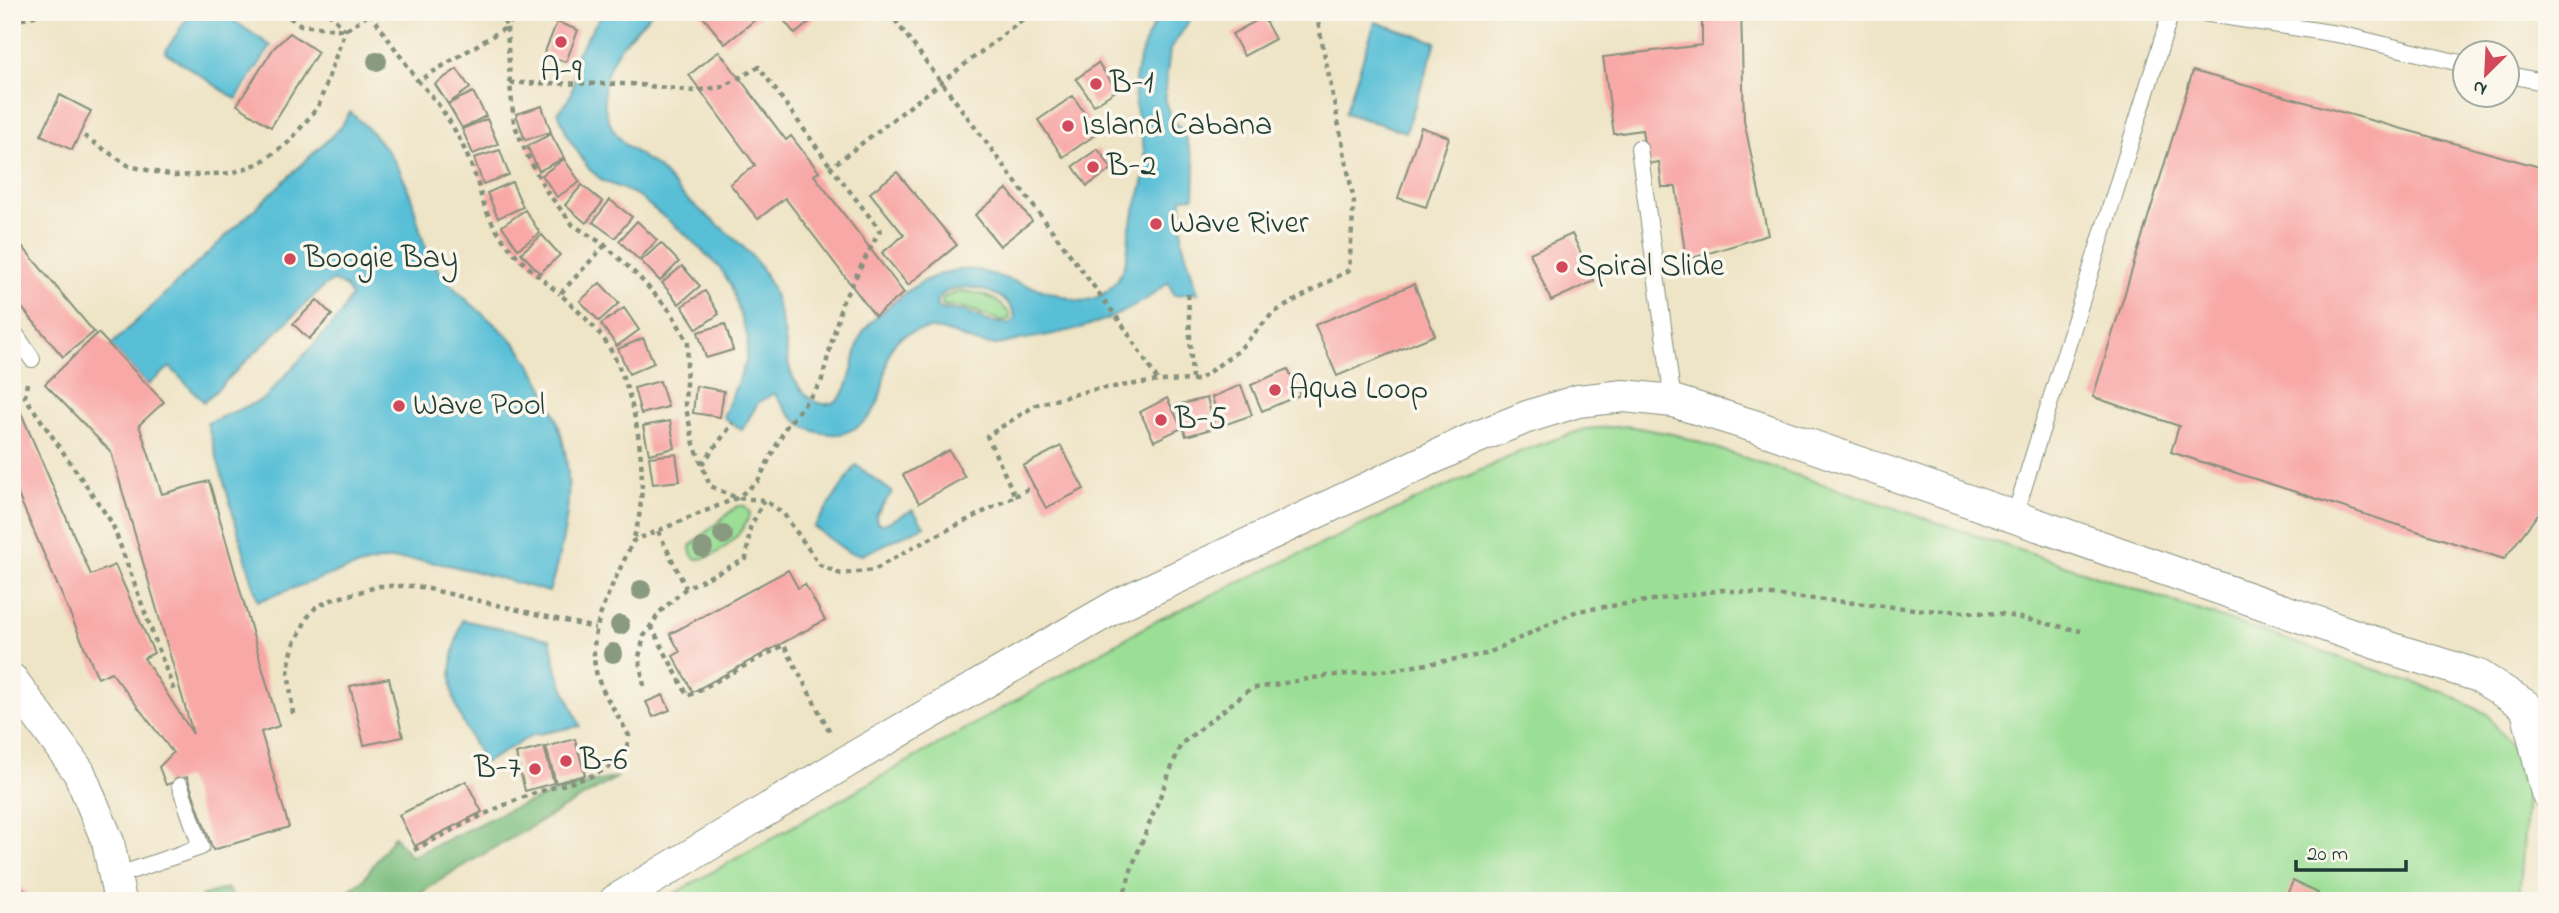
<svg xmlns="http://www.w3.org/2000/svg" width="2559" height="913" font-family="'Indie Flower',sans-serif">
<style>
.green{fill:#9bdf96;stroke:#5d8e65;stroke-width:2}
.forest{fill:#7cbe7f;stroke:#4e7e5a;stroke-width:2}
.water{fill:#59bfd7;stroke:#3c7e86;stroke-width:2;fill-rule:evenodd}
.building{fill:#f8a9a7}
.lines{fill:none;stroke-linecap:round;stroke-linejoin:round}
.service-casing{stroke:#86907d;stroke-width:18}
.minor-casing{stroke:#86907d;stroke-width:34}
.path{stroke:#86907d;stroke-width:4.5;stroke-dasharray:5 5;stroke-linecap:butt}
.service{stroke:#fff;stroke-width:16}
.minor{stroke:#fff;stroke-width:32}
.tree{fill:#8a9a81}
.poi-dot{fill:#d1495b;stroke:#fbf7ec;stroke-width:2.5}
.labels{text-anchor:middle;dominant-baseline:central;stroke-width:7;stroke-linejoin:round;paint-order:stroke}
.poi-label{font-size:32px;fill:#1f3d34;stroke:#fbf7ec;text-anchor:start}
</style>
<rect width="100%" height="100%" fill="#fbf7ec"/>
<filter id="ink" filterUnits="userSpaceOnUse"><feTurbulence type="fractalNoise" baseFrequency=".0143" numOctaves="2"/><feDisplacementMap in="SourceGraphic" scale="14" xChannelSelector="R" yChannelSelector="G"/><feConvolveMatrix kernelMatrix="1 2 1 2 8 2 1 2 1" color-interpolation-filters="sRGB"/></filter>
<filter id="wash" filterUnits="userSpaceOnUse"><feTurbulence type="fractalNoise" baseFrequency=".00686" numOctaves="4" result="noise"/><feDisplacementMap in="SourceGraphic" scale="28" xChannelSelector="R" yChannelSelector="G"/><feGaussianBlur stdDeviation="1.57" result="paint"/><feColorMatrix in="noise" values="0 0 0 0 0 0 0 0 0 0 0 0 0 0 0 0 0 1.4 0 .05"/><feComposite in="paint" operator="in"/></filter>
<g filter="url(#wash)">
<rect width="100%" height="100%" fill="#eee4c6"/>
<!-- green -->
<g class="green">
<path d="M960,291c21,2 39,6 50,24v4l-9,2 -36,-13 -23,-3v-7z"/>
<path d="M1628,426l49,9 768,258 42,21 24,33 16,48 -8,106h-1858l497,-281 366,-170 61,-21z"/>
<path d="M737,506h8l5,7c-6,21 -32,46 -54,46l-5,-5 -1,-8z"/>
</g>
<!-- forest -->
<g class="forest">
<path d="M618,777l-164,94 -45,30h-75l29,-21 31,-44 17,21 97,-47 63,-23z"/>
<path d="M227,888l9,13h-34l-1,-5z"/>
</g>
<!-- water -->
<g class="water">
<path d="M191,12h30l50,34 -35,53 -71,-47z"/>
<path d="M603,12h49c-14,17 -31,30 -40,49 -14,29 -10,61 13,83 10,9 24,16 34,25 10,10 18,22 29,31 33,29 74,53 87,97 4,12 7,24 9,36 3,13 2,30 8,42 6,12 19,30 34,29 27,-1 26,-48 34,-66 5,-11 15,-20 24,-28 27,-24 57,-44 94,-40l100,31c27,0 45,-21 49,-47 2,-10 1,-21 4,-31 6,-22 15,-39 14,-62 -1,-28 -13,-52 -10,-79 3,-26 13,-49 26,-70h34l-25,38 -5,40 1,13 5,15 13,13 11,35 -1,31 -12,1v43l16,52 -24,2 -6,-13c-8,6 -16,14 -25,19 -35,22 -70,30 -111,37 -12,1 -25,6 -36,7 -35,1 -52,-29 -93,-9 -28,14 -7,68 -46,91 -8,5 -17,8 -25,7 -30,-1 -43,-18 -58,-41l-16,10 -16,27 -19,-13 23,-55 2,-24 -17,-52 -11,-18 -36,-35 -49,-39 -32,-13 -14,-12 -21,-32 -10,-25c16,-15 18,-31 15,-52zM966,287c19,2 46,9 49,31l-4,6 -20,-2 -27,-11 -25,-2 -3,-5c3,-13 18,-15 30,-17z"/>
<path d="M1375,22l61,20 -30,90 -61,-19z"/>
<path d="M350,112c29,25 48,47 61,85 7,21 10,46 22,65 20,31 50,50 76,75 14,13 24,31 33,48 37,73 31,131 7,207 -43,-11 -120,-38 -163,-32 -39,6 -90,28 -128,41l-51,-178 57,-24 75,-82 12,-21 -6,-10 -12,-5 -10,6 -119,115 -34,-35 -22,18 -38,-39 230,-218z"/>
<path d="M856,465l36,27 -16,23 1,8 7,1 29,-14 11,16 -62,29 -14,-3 -34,-25z"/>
<path d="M462,620l88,19 7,33 23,54 -47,9 -49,28c-32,-61 -43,-74 -22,-143z"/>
</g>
<g id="blocks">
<!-- building -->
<g class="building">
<path d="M699,12h66l-40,32z"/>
<path d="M777,12h45l-27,22z"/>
<path d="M1702,12h39l3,109 24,114 -82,25 -10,-73h-14l-3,-25 -12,2 -5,-34 -28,4 -11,-77 99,-12z"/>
<path d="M1263,17l12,22 -31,17 -12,-22z"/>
<path d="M557,22l21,8 -12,32 -22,-8z"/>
<path d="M290,33l28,19 -47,75 -34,-22 37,-57z"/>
<path d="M719,51l67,89 5,-4 28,36 -5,3 90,118 -29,23 -90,-118 -27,21 -28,-35 25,-19 -66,-90z"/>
<path d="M1098,63l19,27 -23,15 -18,-26z"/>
<path d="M457,69l13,19 -22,16 -13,-20z"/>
<path d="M2193,71l354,98v333l-43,57 -333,-107 8,-26 -86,-29z"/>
<path d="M473,92l13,24 -24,12 -14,-24z"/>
<path d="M60,95l31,16 -19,39 -31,-15z"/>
<path d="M1073,96l25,37 -35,24 -25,-37z"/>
<path d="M542,106l9,26 -26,8 -9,-26z"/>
<path d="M487,119l11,25 -25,10 -11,-25z"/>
<path d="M1421,127l28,10 -23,70 -28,-9z"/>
<path d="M551,134l13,24 -25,13 -12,-25z"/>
<path d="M1098,149l14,20 -25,17 -14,-20z"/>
<path d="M500,150l9,25 -26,9 -9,-26z"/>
<path d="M564,159l16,23 -23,15 -15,-22z"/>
<path d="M897,172l60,73 -49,40 -26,-32 22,-18 -34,-42z"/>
<path d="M512,182l11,25 -25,11 -11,-25z"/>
<path d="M582,185l21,17 -17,21 -21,-18z"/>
<path d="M1007,189l25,32 -32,25 -25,-31z"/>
<path d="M610,200l22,17 -17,21 -22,-16z"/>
<path d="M525,210l15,23 -22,16 -16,-23z"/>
<path d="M637,221l20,19 -18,20 -20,-19z"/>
<path d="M12,234l82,98 -31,25 -51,-61z"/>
<path d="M1572,234l22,47 -43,20 -21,-48z"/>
<path d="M542,235l18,20 -20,18 -19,-20z"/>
<path d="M661,243l18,19 -19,19 -19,-20z"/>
<path d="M682,266l18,20 -21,18 -17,-21z"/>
<path d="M600,283l19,20 -20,18 -19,-20z"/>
<path d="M1414,284l21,51 -98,41 -22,-51z"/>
<path d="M705,291l14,23 -22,15 -15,-23z"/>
<path d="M317,300l15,15 -23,24 -16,-15z"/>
<path d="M624,308l15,22 -22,16 -16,-22z"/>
<path d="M725,324l8,26 -27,8 -8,-26z"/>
<path d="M98,333l66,69 -25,23 23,69 47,-13 70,245 -18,6 28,95 -76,23 -26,-73 -21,8 -7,-18 14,-14 -62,-81 -13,6 -86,-197v-89l79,183 24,-10 39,88 -10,5 49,76 -82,-282 -66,-68z"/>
<path d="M643,338l11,25 -25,11 -11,-25z"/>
<path d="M1288,369l12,26 -38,16 -11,-26z"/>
<path d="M660,381l8,26 -27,7 -7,-26z"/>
<path d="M1241,385l11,30 -31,11 -9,-29z"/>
<path d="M696,386l28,5 -4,26 -27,-4z"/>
<path d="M1167,398l15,30 -28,13 -14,-29z"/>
<path d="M1207,398l8,30 -29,8 -10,-31z"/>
<path d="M670,421l5,27 -26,6 -6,-28z"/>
<path d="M1061,446l23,43 -38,19 -23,-42z"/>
<path d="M949,450l16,27 -46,26 -16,-28z"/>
<path d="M676,454l4,27 -27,3 -4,-27z"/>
<path d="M788,570l10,18 7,-4 20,36 -132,72 -20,-36 7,-4 -10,-18z"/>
<path d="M389,678l14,59 -39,8 -14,-59z"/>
<path d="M663,695l7,15 -17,7 -7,-15z"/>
<path d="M575,739l10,36 -29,8 -10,-36z"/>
<path d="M544,747l10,36 -29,8 -9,-37z"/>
<path d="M466,781l16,31 -67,34 -16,-31z"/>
<path d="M12,881l26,20h-26z"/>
<path d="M2293,881l25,12 -4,8h-30z"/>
</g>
</g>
</g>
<g filter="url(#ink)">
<use href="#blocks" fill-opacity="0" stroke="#86907d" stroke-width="2"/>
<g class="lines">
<defs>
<g id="service">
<path d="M2197,12l146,23 121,29"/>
<path d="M2506,74l41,9"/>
<path d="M1639,148l34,253"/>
<path d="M12,329l20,30"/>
<path d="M2014,518l157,-506"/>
<path d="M116,876l85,-29 -21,-61"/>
</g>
<g id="minor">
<path d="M12,680l67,92 29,70 12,59"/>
<path d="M615,901l231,-139 272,-157 355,-166 54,-22 51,-16 46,-5 49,5 84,26 639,223 83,26 47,30 21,87"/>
</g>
</defs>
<!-- service casing -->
<use href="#service" class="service-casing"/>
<!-- minor casing -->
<use href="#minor" class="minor-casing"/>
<!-- path -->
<g class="path">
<path d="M281,12l20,13 44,5 28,-18"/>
<path d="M499,12l8,15 -89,54c28,28 45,61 58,97 4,12 6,25 12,36 15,34 44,57 72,80"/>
<path d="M519,12l-12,15 3,56 4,40 12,30 21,39 26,33 32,20 33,31 33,36 17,30 -3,62 9,40 16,42 27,12 27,2 19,13 37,52 21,9 33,-4 34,-20 107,-54 -28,-60 49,-31 55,-15 67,-9 40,-1 40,-29 35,-38 76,-43 5,-69 -38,-189"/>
<path d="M889,12l235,315 34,54"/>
<path d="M370,13l48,68"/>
<path d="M12,22l37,-10"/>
<path d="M510,83l121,1 63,7 28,-4 37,-20 72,100"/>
<path d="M84,136l45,30 45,10 58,-3 28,-10 29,-21 29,-35 27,-77 -17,-18"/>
<path d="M605,245l-45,49c16,15 32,29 45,47 32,48 48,144 28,199"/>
<path d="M1188,294l4,86"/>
<path d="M27,383l-2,14 87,126 63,171"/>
<path d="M702,464l31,-41"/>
<path d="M1015,496l19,-10"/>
<path d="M658,531l28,57"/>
<path d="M651,626l37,70 96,-51 47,89"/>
<path d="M644,686l-5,-29 5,-21 16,-24 26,-24 60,-29 4,-31 14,-28"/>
<path d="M293,714l-5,-46 5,-21 14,-29 9,-11 15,-7 49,-14h36l179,42"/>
<path d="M414,850c39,-20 77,-41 118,-56 28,-10 57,-13 82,-30 9,-7 14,-17 15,-28 -9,-18 -21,-34 -29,-52 -20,-49 14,-99 33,-143l104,-43 21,-17 28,-54 35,-44 21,-80 38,-73 -49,-63 202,-155"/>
<path d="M1122,901l10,-34 49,-123 69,-55 75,-13 67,-6 94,-16 91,-43 145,-21 203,20 77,4 79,17"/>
</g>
<!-- service -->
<use href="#service" class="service"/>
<!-- minor -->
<use href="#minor" class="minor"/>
</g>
<!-- trees -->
<g class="tree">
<circle cx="377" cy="61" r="10"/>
<circle cx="723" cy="535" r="10"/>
<circle cx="703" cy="548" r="10"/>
<circle cx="641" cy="590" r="10"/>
<circle cx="620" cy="625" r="10"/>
<circle cx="613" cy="653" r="10"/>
</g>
</g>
<!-- markers -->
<g class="poi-dot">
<circle cx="561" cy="42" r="7"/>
<circle cx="1096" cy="84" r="7"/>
<circle cx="1068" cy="126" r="7"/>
<circle cx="1093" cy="167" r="7"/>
<circle cx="1156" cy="224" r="7"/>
<circle cx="290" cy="259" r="7"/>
<circle cx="1562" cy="267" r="7"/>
<circle cx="1275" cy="390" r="7"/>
<circle cx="399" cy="406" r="7"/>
<circle cx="1161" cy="420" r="7"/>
<circle cx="566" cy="761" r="7"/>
<circle cx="535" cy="769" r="7"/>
</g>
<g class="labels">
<!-- poi labels -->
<g class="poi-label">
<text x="561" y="72" text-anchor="middle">A-9</text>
<text x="1110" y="84">B-1</text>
<text x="1082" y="126">Island Cabana</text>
<text x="1107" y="167">B-2</text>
<text x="1170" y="224">Wave River</text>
<text x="304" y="259">Boogie Bay</text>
<text x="1576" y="267">Spiral Slide</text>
<text x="1289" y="390">Aqua Loop</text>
<text x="413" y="406">Wave Pool</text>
<text x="1175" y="420">B-5</text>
<text x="580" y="761">B-6</text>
<text x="521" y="769" text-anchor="end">B-7</text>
</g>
</g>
<!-- margin -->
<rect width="2559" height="913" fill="none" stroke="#fbf7ec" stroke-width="42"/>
<!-- north arrow -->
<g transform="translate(2486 74) rotate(204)"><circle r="33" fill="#fbf7ec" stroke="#a3ada2" stroke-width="2"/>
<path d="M0-5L12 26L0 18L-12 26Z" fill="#d1495b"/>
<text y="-10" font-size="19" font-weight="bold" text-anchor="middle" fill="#1f3d34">N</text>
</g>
<!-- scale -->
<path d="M2296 860v10h110v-10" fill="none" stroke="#1f3d34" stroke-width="3.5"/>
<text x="2307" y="860" font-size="21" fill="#1f3d34" stroke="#fbf7ec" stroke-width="5" paint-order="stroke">20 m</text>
</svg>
